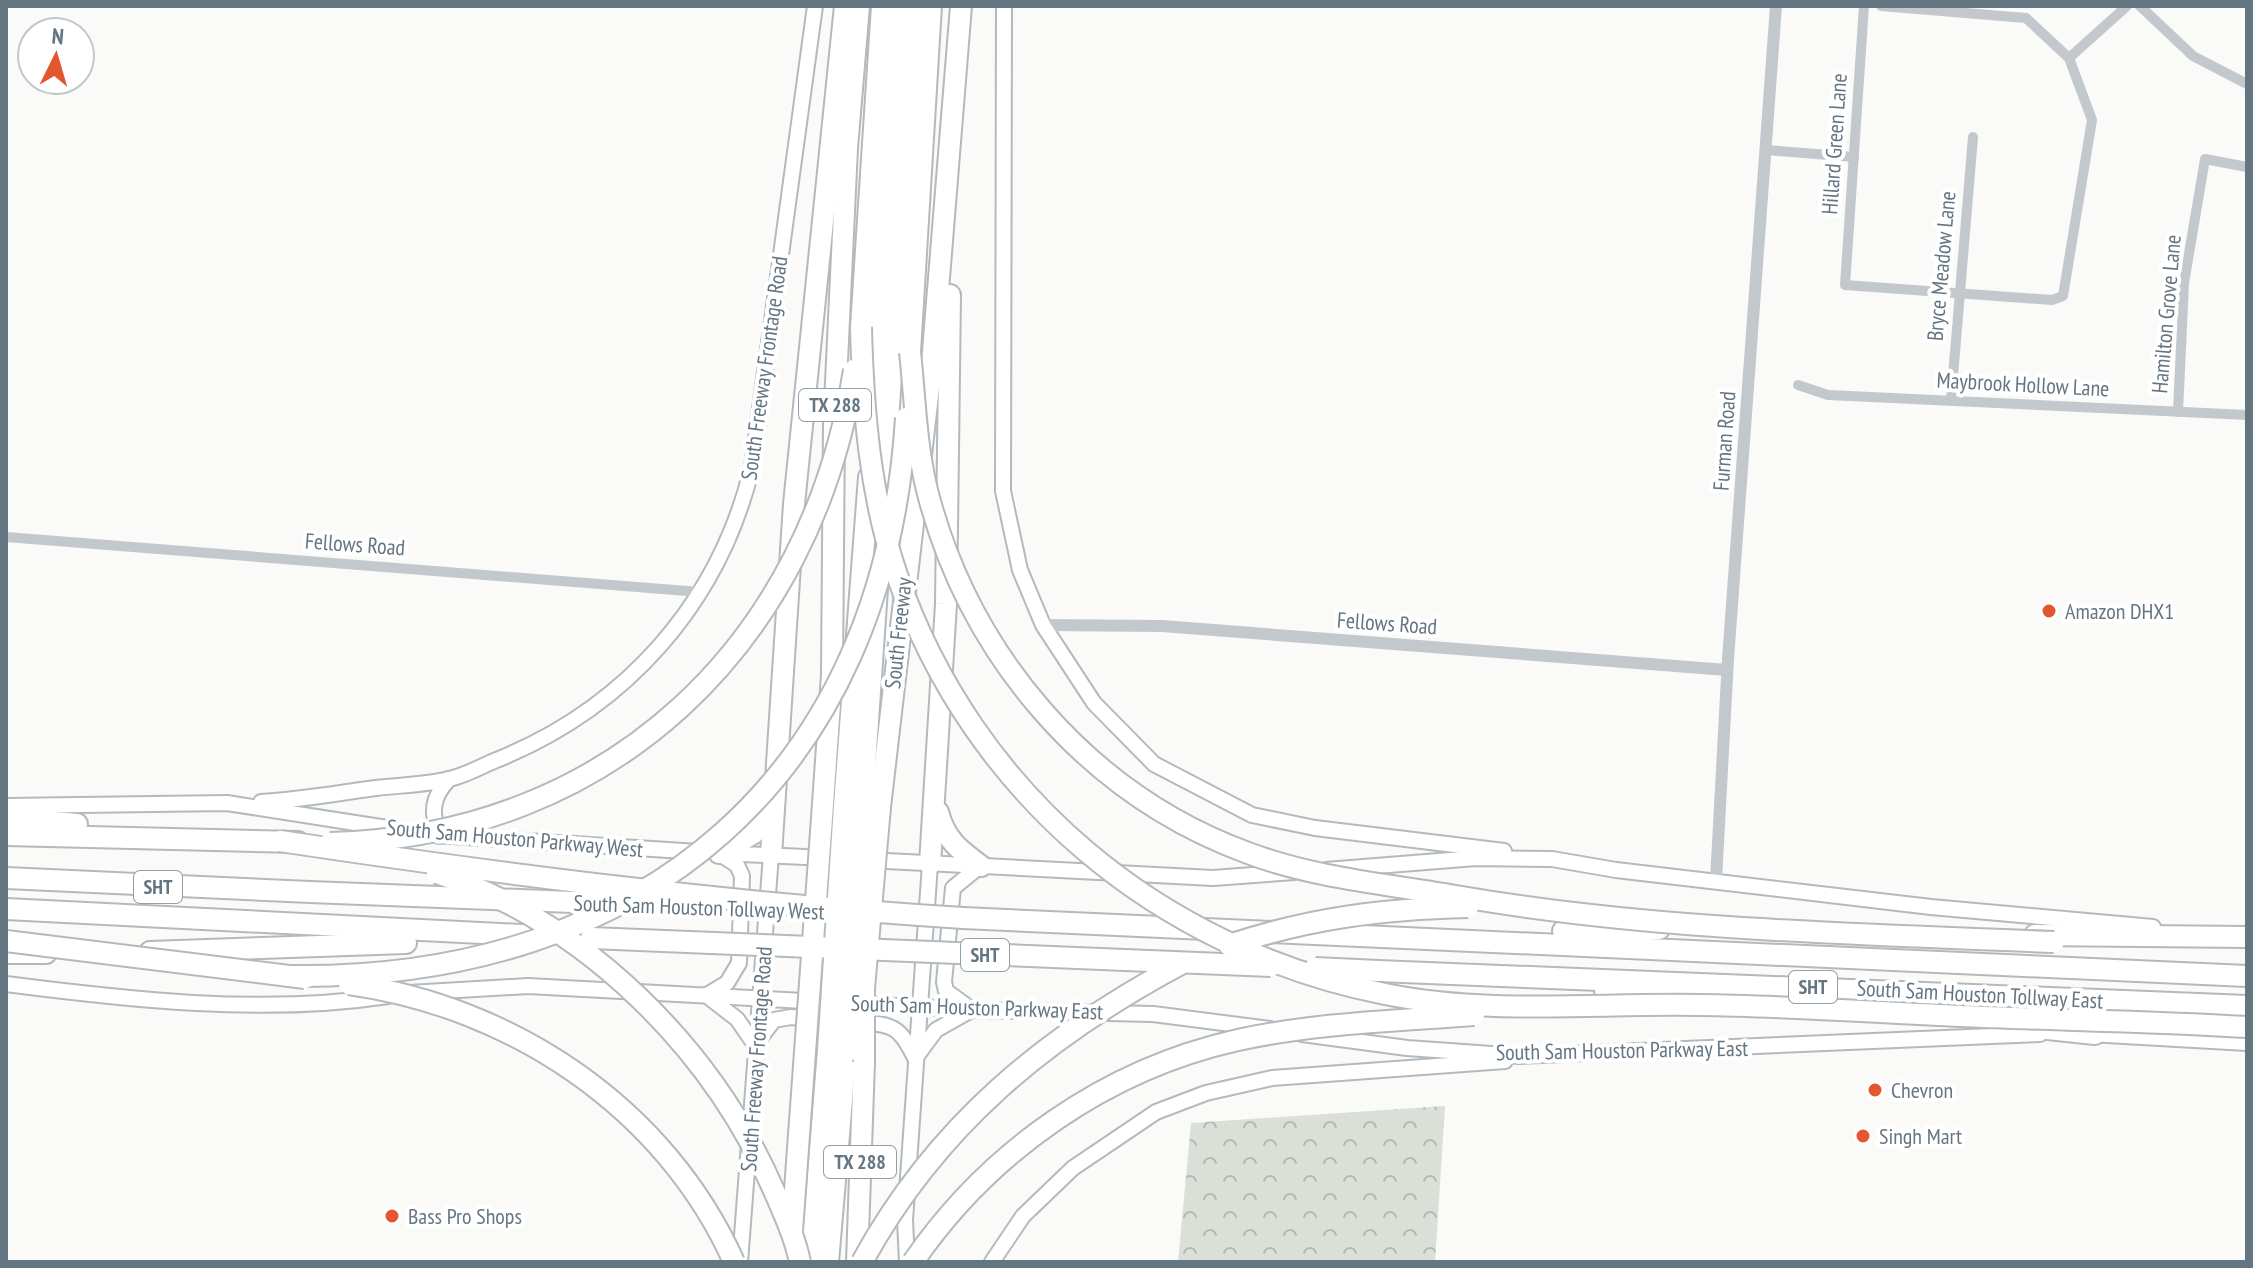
<svg xmlns="http://www.w3.org/2000/svg" width="2253" height="1268" font-family="'PT Sans Narrow',sans-serif">
<style>
.forest{fill:url(#forest-crowns)}
.lines{fill:none;stroke-linecap:round;stroke-linejoin:round}
.secondary-casing{stroke:#b3babf;stroke-width:18}
.motorway-casing{stroke:#b4b9bd;stroke-width:24}
.minor{stroke:#c3c8cc;stroke-width:10}
.tertiary{stroke:#c3c8cc;stroke-width:12}
.secondary{stroke:#fff;stroke-width:14}
.motorway{stroke:#fff;stroke-width:20}
.motorway-bridge-casing{stroke:#b4b9bd;stroke-width:24;stroke-linecap:butt}
.motorway-bridge{stroke:#fff;stroke-width:20}
.poi-dot{fill:#e4572e;stroke:#fff;stroke-width:3}
.labels{text-anchor:middle;dominant-baseline:central;stroke-width:8;stroke-linejoin:round;paint-order:stroke}
.shield{fill:#fff;stroke:#939fa8;stroke-width:2}
.shield-label{font-size:20px;font-weight:bold;fill:#657683}
.street-label{font-size:22px;fill:#657683;stroke:#fff}
.poi-label{font-size:22px;fill:#657683;stroke:#fff;text-anchor:start}
</style>
<defs>
<pattern id="forest-crowns" width="20" height="18" patternUnits="userSpaceOnUse" patternTransform="scale(2)"><rect width="20" height="18" fill="#dadfd7"/><path d="M2 6a3 3 0 1 1 6 0M12 15a3 3 0 1 1 6 0" fill="none" stroke="#b4b9b4"/></pattern>
</defs>
<rect width="100%" height="100%" fill="#fafaf8"/>
<!-- forest -->
<path class="forest" d="M1445,1106l-10,156h-257l13,-139z"/>
<g class="lines">
<defs>
<g id="secondary">
<path d="M1004,6l-1,485 17,79 23,55 51,78 60,61 98,51 63,13 189,23"/>
<path d="M261,802c39,-2 77,-9 115,-14 24,-3 50,-3 73,-9 15,-3 31,-12 45,-18 131,-52 225,-157 258,-294l63,-461"/>
<path d="M6,806l221,-3 173,27"/>
<path d="M436,835l263,17"/>
<path d="M439,836c-8,-23 -8,-38 10,-57"/>
<path d="M719,853l107,5"/>
<path d="M867,860l346,18 81,-6"/>
<path d="M1326,870l150,-12 76,1 64,11 315,37 222,20"/>
<path d="M6,984c125,16 257,31 382,12"/>
<path d="M409,993l119,-7 444,24 181,4 117,15"/>
<path d="M706,995l31,24 18,26"/>
<path d="M707,995l20,-12 12,-20 3,-87 -5,-11 -17,-11"/>
<path d="M972,1010l-26,-19 -2,-9 9,-94 27,-22"/>
<path d="M858,1022c35,3 41,3 57,36"/>
<path d="M1302,1034l105,14 113,8 520,-22"/>
<path d="M2089,1034l158,9"/>
<path d="M757,1042l17,-22 17,-3 46,3"/>
<path d="M916,1057l20,-27 32,-18"/>
<path d="M740,1262l31,-407"/>
<path d="M907,1262l-2,-42 25,-356"/>
<path d="M992,1262l31,-46 50,-48 83,-56 50,-19 66,-15 233,-17"/>
</g>
<g id="motorway">
<path d="M861,327l21,-321"/>
<path d="M910,352l21,-346"/>
<path d="M872,421l26,-415"/>
<path d="M882,510l34,-504"/>
<path d="M823,804l9,-129 2,-250 13,-277 12,-142"/>
<path d="M844,806l25,-329"/>
<path d="M880,807l53,-455 28,-346"/>
<path d="M862,809l15,-220"/>
<path d="M938,812c7,27 20,37 43,54"/>
<path d="M6,818l71,6"/>
<path d="M6,835l292,7"/>
<path d="M719,853l35,-20 17,-26"/>
<path d="M771,855l23,-351 51,-498"/>
<path d="M930,864l16,-260 4,-309"/>
<path d="M6,878l304,14"/>
<path d="M6,909l535,27"/>
<path d="M963,918l1284,58"/>
<path d="M1563,931l96,-2"/>
<path d="M2035,935l212,2"/>
<path d="M150,952l256,-9"/>
<path d="M6,953h40"/>
<path d="M1378,971l869,35"/>
<path d="M1605,991l68,6"/>
<path d="M2028,1027l67,7"/>
<path d="M811,1262l17,-212"/>
<path d="M828,1262l18,-209"/>
<path d="M857,1262l7,-200"/>
</g>
</defs>
<!-- secondary casing -->
<use href="#secondary" class="secondary-casing"/>
<!-- motorway casing -->
<use href="#motorway" class="motorway-casing"/>
<!-- minor -->
<g class="minor">
<path d="M1864,6l-19,279 207,15 11,-4 29,-176 -23,-62 -43,-40 -145,-12"/>
<path d="M2140,6l53,50 54,28"/>
<path d="M2069,58l58,-52"/>
<path d="M1766,150l88,7"/>
<path d="M1798,385l30,10 419,20"/>
<path d="M1951,400l22,-263"/>
<path d="M2178,412l6,-129 21,-124 42,8"/>
<path d="M6,537l694,55"/>
</g>
<!-- tertiary -->
<g class="tertiary">
<path d="M1043,625l119,1 565,44"/>
<path d="M1716,880l12,-221 48,-653"/>
</g>
<!-- secondary -->
<use href="#secondary" class="secondary"/>
<!-- motorway -->
<use href="#motorway" class="motorway"/>
<defs>
<g id="motorway-bridge">
<path d="M861,327c2,83 9,169 36,248 76,220 262,374 488,419 104,21 209,9 314,11 87,1 174,7 261,11 95,4 191,5 287,11"/>
<path d="M910,352c5,46 6,93 17,138 42,165 160,304 321,363 66,25 139,31 208,43 196,34 399,38 598,46"/>
<path d="M280,841c227,34 454,63 683,77"/>
<path d="M330,843c281,-7 481,-199 524,-473"/>
<path d="M437,873c150,50 276,176 338,320 10,23 20,45 25,69"/>
<path d="M310,892l313,12"/>
<path d="M591,938l680,28"/>
<path d="M6,941l299,37"/>
<path d="M1229,945c82,-27 153,-36 239,-38"/>
<path d="M1315,968l63,3"/>
<path d="M292,976c352,4 592,-200 614,-558"/>
<path d="M349,984c164,23 316,124 385,278"/>
<path d="M828,1050l16,-244"/>
<path d="M846,1053l16,-244"/>
<path d="M864,1062v-74l16,-181"/>
<path d="M792,1231l31,-427"/>
<path d="M862,1262c74,-136 184,-226 319,-298"/>
<path d="M913,1262c76,-111 194,-193 325,-222 77,-17 158,-19 236,-25"/>
</g>
</defs>
<!-- motorway-bridge casing -->
<use href="#motorway-bridge" class="motorway-bridge-casing"/>
<!-- motorway-bridge -->
<use href="#motorway-bridge" class="motorway-bridge"/>
</g>
<!-- markers -->
<g class="poi-dot">
<circle cx="2049" cy="611" r="8"/>
<circle cx="1875" cy="1090" r="8"/>
<circle cx="1863" cy="1136" r="8"/>
<circle cx="392" cy="1216" r="8"/>
</g>
<g class="labels">
<!-- shield labels -->
<g class="shield">
<rect x="799" y="389" width="72" height="32" rx="6"/>
<rect x="134" y="871" width="48" height="32" rx="6"/>
<rect x="961" y="939" width="48" height="32" rx="6"/>
<rect x="1789" y="971" width="48" height="32" rx="6"/>
<rect x="824" y="1146" width="72" height="32" rx="6"/>
</g>
<g class="shield-label">
<text x="835" y="405">TX 288</text>
<text x="158" y="887">SHT</text>
<text x="985" y="955">SHT</text>
<text x="1813" y="987">SHT</text>
<text x="860" y="1162">TX 288</text>
</g>
<!-- street labels -->
<g class="street-label">
<text transform="translate(1834 144) rotate(-86)">Hillard Green Lane</text>
<text transform="translate(1941 266) rotate(-85)">Bryce Meadow Lane</text>
<text transform="translate(2166 314) rotate(-85)">Hamilton Grove Lane</text>
<text transform="translate(764 368) rotate(-82)">South Freeway Frontage Road</text>
<text transform="translate(2023 384) rotate(3)">Maybrook Hollow Lane</text>
<text transform="translate(1724 441) rotate(-86)">Furman Road</text>
<text transform="translate(355 544) rotate(4)">Fellows Road</text>
<text transform="translate(1387 623) rotate(4)">Fellows Road</text>
<text transform="translate(898 633) rotate(-84)">South Freeway</text>
<text transform="translate(515 838) rotate(5)">South Sam Houston Parkway West</text>
<text transform="translate(699 907) rotate(2)">South Sam Houston Tollway West</text>
<text transform="translate(1980 994) rotate(3)">South Sam Houston Tollway East</text>
<text transform="translate(977 1007) rotate(2)">South Sam Houston Parkway East</text>
<text transform="translate(1622 1050) rotate(-1)">South Sam Houston Parkway East</text>
<text transform="translate(756 1059) rotate(-86)">South Freeway Frontage Road</text>
</g>
<!-- poi labels -->
<g class="poi-label">
<text x="2065" y="611">Amazon DHX1</text>
<text x="1891" y="1090">Chevron</text>
<text x="1879" y="1136">Singh Mart</text>
<text x="408" y="1216">Bass Pro Shops</text>
</g>
</g>
<!-- border -->
<rect width="2253" height="1268" fill="none" stroke="#657683" stroke-width="16"/>
<!-- north arrow -->
<g transform="translate(56 56) rotate(5)"><circle r="38" fill="#ffffff" stroke="#c1c8cd" stroke-width="2"/>
<path d="M0-6L14 30L0 20L-14 30Z" fill="#e4572e"/>
<text y="-12" font-size="22" font-weight="bold" text-anchor="middle" fill="#657683">N</text>
</g>
</svg>
